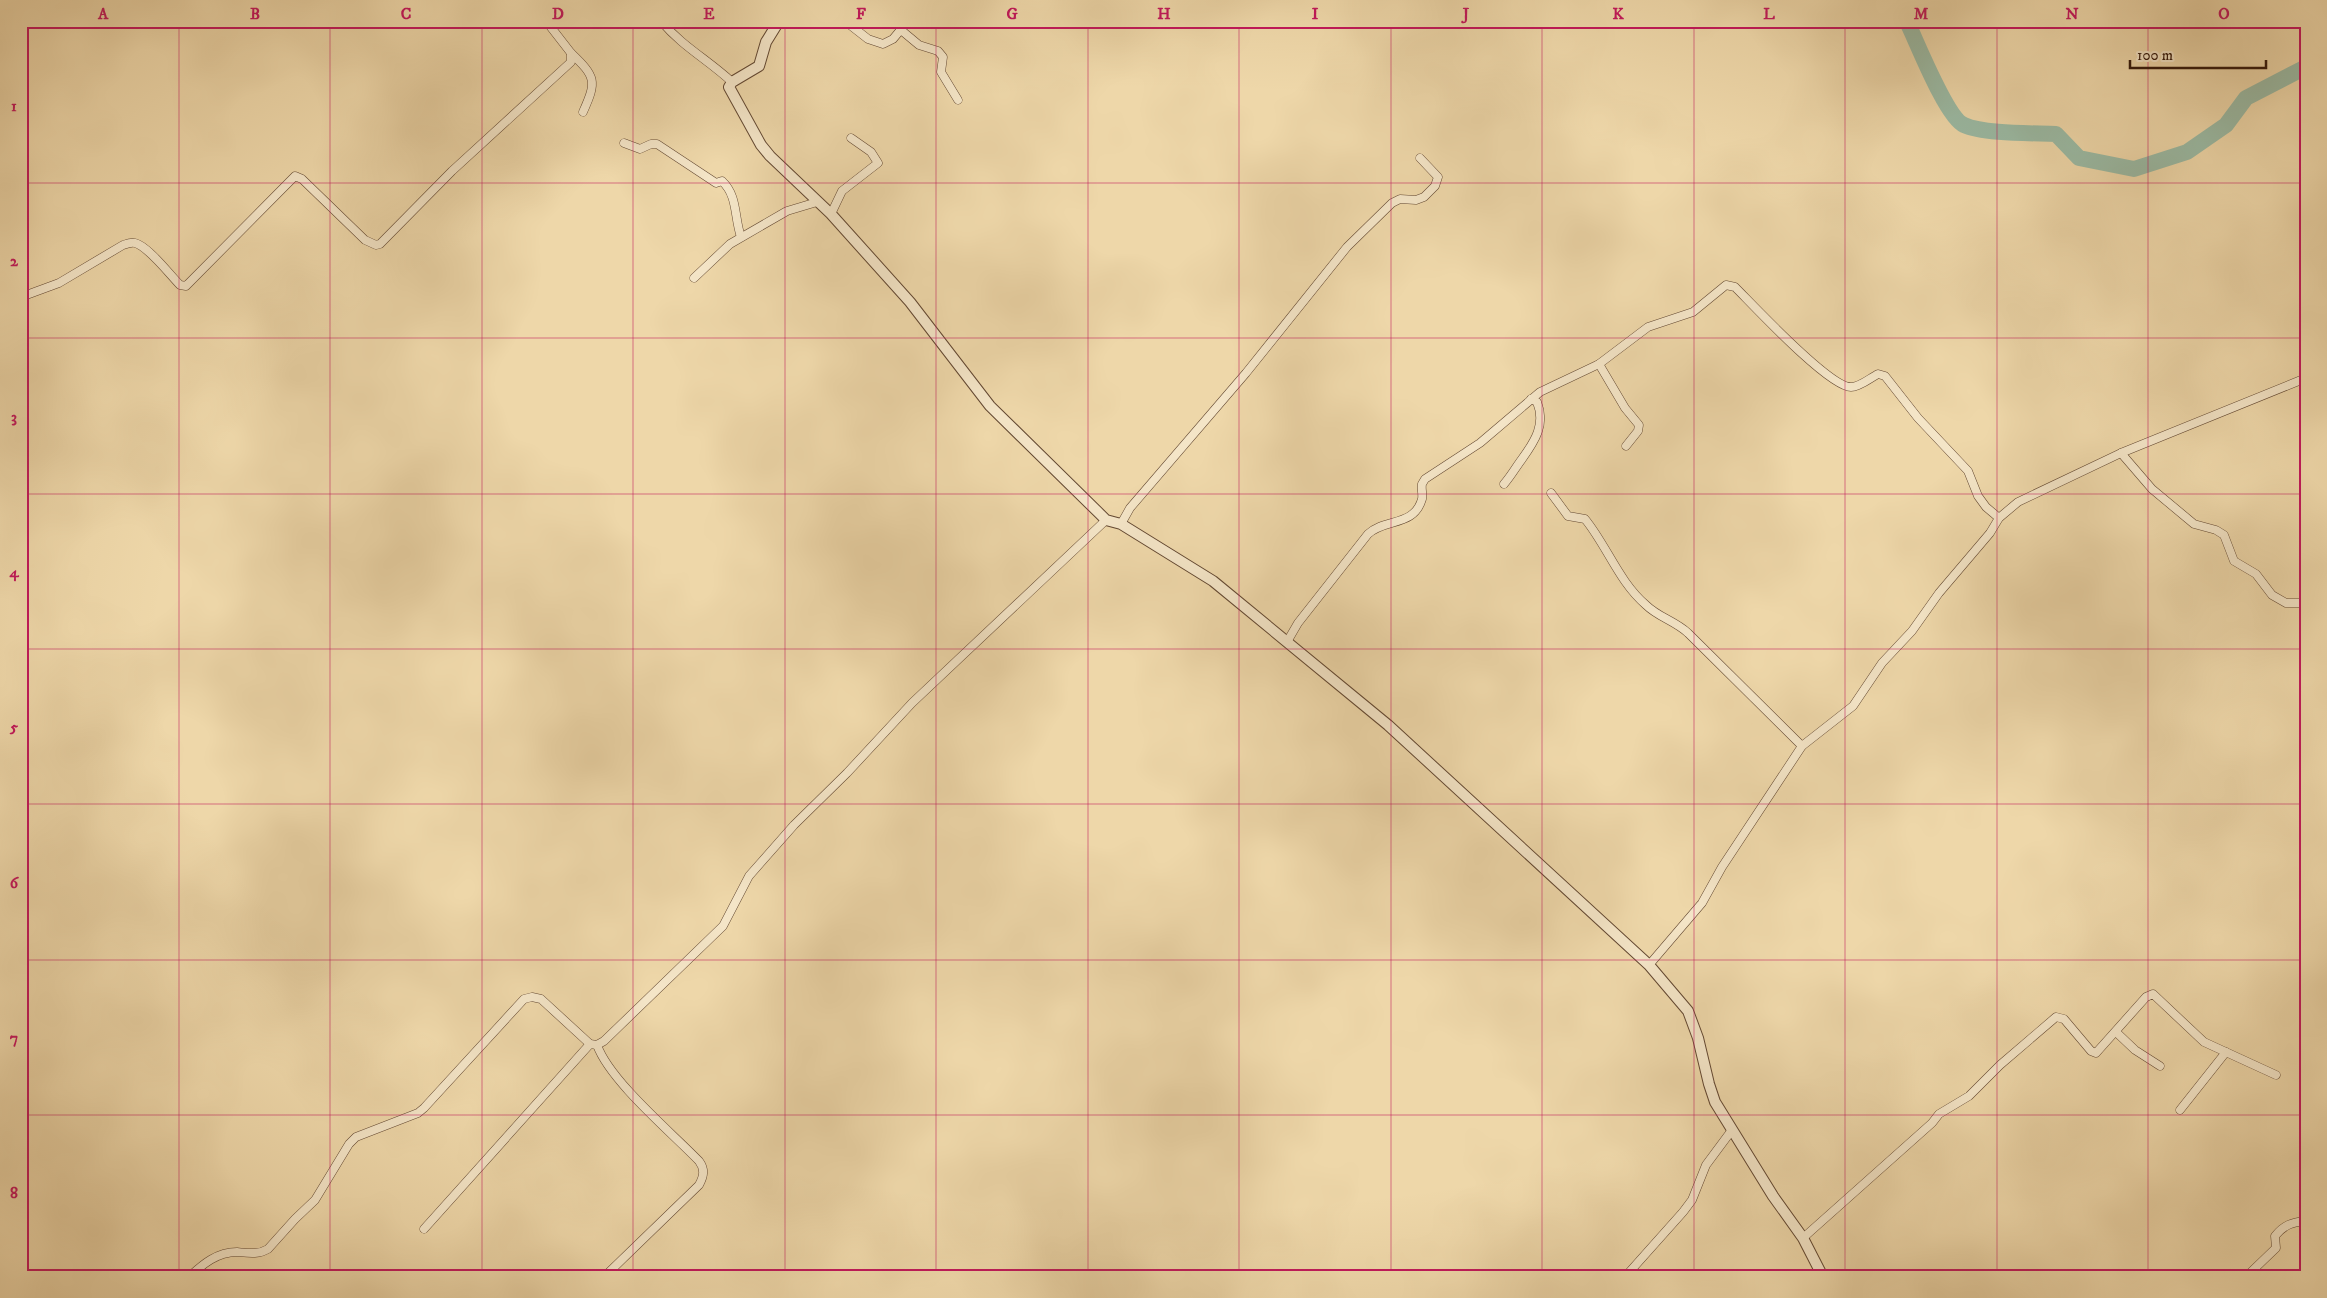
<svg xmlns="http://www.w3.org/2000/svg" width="2327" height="1298" font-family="'IM FELL DW Pica',serif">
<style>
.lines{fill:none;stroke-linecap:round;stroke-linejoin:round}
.river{stroke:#9bbaa4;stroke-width:16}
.minor-casing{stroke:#634832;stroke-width:9}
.tertiary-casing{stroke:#634832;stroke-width:12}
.minor{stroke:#f4e5c7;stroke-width:8}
.tertiary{stroke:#f4e5c7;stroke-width:10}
.grid{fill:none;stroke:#c2185b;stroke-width:1;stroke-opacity:0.55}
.neatline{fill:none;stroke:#c2185b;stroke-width:2}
.grid-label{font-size:16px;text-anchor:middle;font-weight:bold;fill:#c2185b}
</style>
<rect width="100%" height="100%" fill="#eed7a9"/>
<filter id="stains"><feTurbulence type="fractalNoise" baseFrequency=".004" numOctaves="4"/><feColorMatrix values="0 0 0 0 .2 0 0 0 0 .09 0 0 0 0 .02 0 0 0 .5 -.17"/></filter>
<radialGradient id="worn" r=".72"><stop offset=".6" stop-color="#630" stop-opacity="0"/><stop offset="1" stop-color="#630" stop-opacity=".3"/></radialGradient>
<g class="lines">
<!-- river -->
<path class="river" d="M1910,21l-1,5c9,19 38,92 55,99 19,9 69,8 92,9l23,24 55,11 53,-17 39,-27 20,-27 60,-31"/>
<defs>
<g id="minor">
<path d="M661,21c22,26 46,38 71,61"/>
<path d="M845,21l23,18 15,5 10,-5 15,-18"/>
<path d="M901,30l18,15 19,6 5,6 -2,15 17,28"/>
<path d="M571,53c25,24 26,28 12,59"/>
<path d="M624,143l16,6 11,-5h6l59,39 6,-2c16,15 12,36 19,56"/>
<path d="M831,214l11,-23 36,-28 -7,-11 -20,-14"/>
<path d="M694,278l36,-34 57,-33 30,-9"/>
<path d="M21,297l38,-14 64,-38c3,-1 8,-3 12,-2 13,3 35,32 45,42l6,1 109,-110 7,3 63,61 11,5 4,-1 72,-73 119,-109v-9l-21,-27 -2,-5"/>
<path d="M1599,364l26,44 14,17 -1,6 -12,15"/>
<path d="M2121,453l31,36 42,35 22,6 8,5 10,26 22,13 16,21 14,8h20"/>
<path d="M1504,484c7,-8 12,-17 18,-25 13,-18 24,-35 15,-57l-6,-3"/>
<path d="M1551,493l17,23 17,3c22,27 34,63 61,86 12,12 29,16 42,28l114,113"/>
<path d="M1121,524l9,-16 116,-135 101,-126 45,-44 8,-4 16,1 8,-3 11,-11 3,-9 -18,-19"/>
<path d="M1287,642l11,-19 70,-89c17,-16 46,-7 54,-35 1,-5 -1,-10 0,-15l3,-5 55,-36 60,-51 59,-28 49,-37 45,-15 33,-27 9,2c19,19 94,100 116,100 9,0 19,-9 27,-13l7,2 33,42 50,53 10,25 8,11 13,11"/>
<path d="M1649,965l53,-62 20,-36 80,-121 51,-40 29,-43 30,-32 27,-38 51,-60 9,-15 19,-16 103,-49 185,-75"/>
<path d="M2116,1032l19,18 25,16"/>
<path d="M597,1045c13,36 74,87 102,116 6,8 5,15 0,24l-95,92"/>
<path d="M2180,1110l46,-58"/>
<path d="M424,1229l166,-185"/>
<path d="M1803,1238l129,-115 7,-9 30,-18 31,-31 56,-48 8,2 27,32 5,2 50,-56 7,-3 51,48 72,33"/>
<path d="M189,1277c14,-13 28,-25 48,-25 11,1 21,3 31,-3l27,-30 20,-19 34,-56 7,-7 62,-24 6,-5 100,-109 8,-2 9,2 49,45 7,1 7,-4 119,-115 26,-50 45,-51 53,-52 65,-70 194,-183"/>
<path d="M366,1277l2,-2"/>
<path d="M1625,1277l58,-65 9,-12 14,-35 26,-35"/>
<path d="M2253,1277l-3,-4 26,-25 -1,-12c9,-11 17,-14 31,-15"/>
</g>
<path id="tertiary" d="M779,21l-13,21 -7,24 -27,16 -3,5 32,58 9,11 61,58 79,88 80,104 110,108 6,6 15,4 92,57 175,144 261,240 39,46 10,27 11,46 6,18 58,94 30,42 20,39"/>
</defs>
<!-- minor casing -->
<use href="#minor" class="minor-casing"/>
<!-- tertiary casing -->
<use href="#tertiary" class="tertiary-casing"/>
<!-- minor -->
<use href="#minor" class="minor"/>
<!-- tertiary -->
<use href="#tertiary" class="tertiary"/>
</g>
<!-- grid -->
<path class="grid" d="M179,21v1256M330,21v1256M482,21v1256M633,21v1256M785,21v1256M936,21v1256M1088,21v1256M1239,21v1256M1391,21v1256M1542,21v1256M1694,21v1256M1845,21v1256M1997,21v1256M2148,21v1256M21,183h2285M21,338h2285M21,494h2285M21,649h2285M21,804h2285M21,960h2285M21,1115h2285"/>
<!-- margin -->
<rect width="2327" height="1298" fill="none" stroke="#eed7a9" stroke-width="55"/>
<!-- scale -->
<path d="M2130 60v8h136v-8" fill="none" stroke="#35190b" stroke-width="2.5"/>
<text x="2137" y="60" font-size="15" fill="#35190b" stroke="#f4e5c7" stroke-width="4" paint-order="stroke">100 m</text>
<rect x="28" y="28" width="2272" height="1242" class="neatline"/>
<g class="grid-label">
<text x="103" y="19">A</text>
<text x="255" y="19">B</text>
<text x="406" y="19">C</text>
<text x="558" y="19">D</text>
<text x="709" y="19">E</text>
<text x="861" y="19">F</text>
<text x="1012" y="19">G</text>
<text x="1164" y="19">H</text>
<text x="1315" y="19">I</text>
<text x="1466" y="19">J</text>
<text x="1618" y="19">K</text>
<text x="1769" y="19">L</text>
<text x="1921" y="19">M</text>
<text x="2072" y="19">N</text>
<text x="2224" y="19">O</text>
<text x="14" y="111">1</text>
<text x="14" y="266">2</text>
<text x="14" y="422">3</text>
<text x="14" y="577">4</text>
<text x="14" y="732">5</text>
<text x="14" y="888">6</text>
<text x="14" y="1043">7</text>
<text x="14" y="1198">8</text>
</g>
<rect width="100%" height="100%" filter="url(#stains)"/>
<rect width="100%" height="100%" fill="url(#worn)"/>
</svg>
